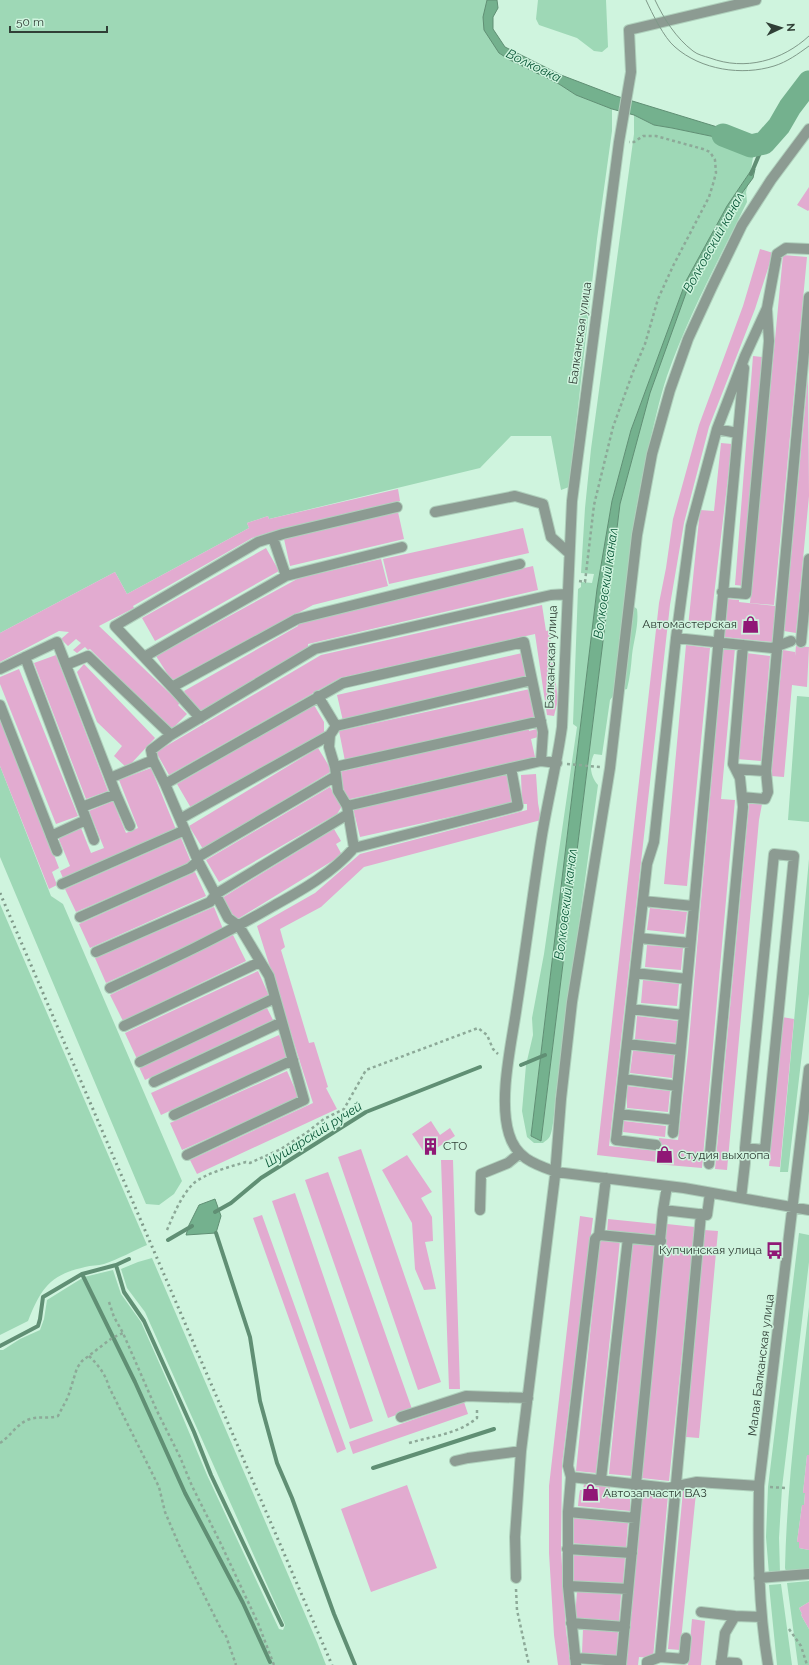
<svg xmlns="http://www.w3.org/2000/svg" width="809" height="1665" viewBox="0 0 809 1665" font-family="Raleway,sans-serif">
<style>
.green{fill:#9ed8b6}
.water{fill:#74b18e;stroke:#608f74}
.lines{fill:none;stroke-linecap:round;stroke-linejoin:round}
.stream{stroke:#608f74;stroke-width:4}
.river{stroke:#74b18e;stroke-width:23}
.building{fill:#e2abd0}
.minor-casing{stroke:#afd0bc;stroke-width:12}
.path{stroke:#8da998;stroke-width:2.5;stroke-dasharray:3 3;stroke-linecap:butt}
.minor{stroke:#8c9b92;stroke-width:10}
.tram{stroke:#7f9989;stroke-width:1}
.rail{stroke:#7f9989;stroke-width:3;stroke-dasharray:2 4;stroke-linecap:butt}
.labels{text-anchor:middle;stroke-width:3;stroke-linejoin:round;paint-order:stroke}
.street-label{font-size:12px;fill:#303f36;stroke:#cff4de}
.poi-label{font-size:12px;fill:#303f36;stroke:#cff4de;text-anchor:start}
.water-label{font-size:13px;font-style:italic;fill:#085636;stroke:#cff4de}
</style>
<rect width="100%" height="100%" fill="#cff4de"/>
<path class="green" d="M0,0H487L484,17L499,53L559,84L576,95L612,109V131L597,239L569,487L561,490L551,436H511L480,468L269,519L268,516L247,523L249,528L127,594L115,572L0,633Z
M538,0H606L608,47L602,52L594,51L577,38L539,25L536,19Z
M634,115L654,125L672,128L720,138L751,154L753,157L751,170L727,206L686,281L631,430L612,501L597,589L531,1136L541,1141L620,504L650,393L690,282L731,208L748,185L746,192L747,202C719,259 688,316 667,376C659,400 654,425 648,450C637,500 628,549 626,600L637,609C639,625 634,639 632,655C631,667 630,677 627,689L617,691L610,700L602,755L594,754C589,764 590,776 598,785L555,1100C555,1107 553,1131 550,1136C549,1139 545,1141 543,1143H534L527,1137L522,1111L526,1065L533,1035L532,1018L544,954L577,727L573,724L578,589L581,587V582L592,583L594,574L581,573L585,508L591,449L634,134Z
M797,696L809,697V822L788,820Z
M0,766L51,896L63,904L182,1181L174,1194L159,1205L146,1204L0,857Z
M809,859V994L788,1172H780Z
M0,904L147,1245C133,1251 119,1259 104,1264C98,1266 91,1265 85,1267C50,1275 41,1288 28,1321L0,1335Z
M799,1233L809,1235V1262L782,1488L779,1538L780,1573L769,1574L766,1537L768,1487Z
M152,1258L317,1642L326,1665H0V1350H3L20,1339L40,1330L44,1319L47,1300L84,1277L113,1270L121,1294L141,1322L173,1394L207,1475L279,1629L283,1630L285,1625L145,1312L127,1288L121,1269L138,1262Z
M809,1307V1455H807L803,1493H805L804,1505H802L797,1542H799V1548L809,1550V1569L786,1571L785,1568C787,1481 799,1394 809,1307Z
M809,1581V1602L799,1608L802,1614L801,1615L809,1629V1665H798L787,1583Z
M781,1584L792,1665H777L769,1585Z"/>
<path class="water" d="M487,0H497L498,8L493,17V29L505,47L561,75L616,96L750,137L751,154L720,138L672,128L654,125L634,115L612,109L576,95L559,84L510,60L499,53L484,30L483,17Z
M752,169H755L753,178L731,208L690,282L650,393L620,504L541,1141L531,1136L597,589L612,501L631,430L686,281L727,206Z
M215,1199L221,1216L216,1233L186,1235L189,1225L199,1205Z"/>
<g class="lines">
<path class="stream" d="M751,174L764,143
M521,1065L545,1055
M215,1212L231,1203L261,1178L366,1112L480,1067
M216,1233L250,1337L260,1401L277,1463L292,1498L334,1614L355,1665
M168,1240L192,1226
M116,1265L124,1292L144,1321L194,1432L211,1475L282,1625
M82,1274L135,1382L185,1493L243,1603L270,1662
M0,1346L38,1326L40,1319L43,1297L82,1274L116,1265L129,1259
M373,1468L494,1429"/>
<path class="river" d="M723,135L751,146L764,143L779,126L790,107L809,82"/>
</g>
<path class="building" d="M809,187V210L808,211L797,205Z
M760,249L773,253L755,309L709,427L684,523L670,605L609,1146L658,1151L659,1138L678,1140L688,1052L723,647L735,648L721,799L735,800L702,1168L656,1164L657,1162L597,1155L659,603L666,568L673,519L699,425L743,306Z
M783,255L807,257L774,605L750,603Z
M753,356L762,357L744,586L735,585Z
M808,376L809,496L796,633L784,631Z
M721,443L732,444L710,629L688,627L700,510L714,511Z
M398,489L400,501L274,531L252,538L133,606L134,608L99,626L180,703L178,705L187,714L171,730L90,649L88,650L85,647L77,653L73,650L81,643L76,639L68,646L61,639L69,632L59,631L0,662V633L115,572L127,594L249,528L247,523L268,516L269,519Z
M398,512L404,539L290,566L284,539Z
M523,528L529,553L389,584L383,559Z
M266,548L279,571L155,641L142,618Z
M381,559L388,586L313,605L172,681L156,656L299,578Z
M533,566L538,590L308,644V648L199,714L184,691L298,626V621Z
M728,599L739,600V602L776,606L772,642L724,637Z
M542,605L546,631L549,630L558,700L554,716L547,715L535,634L340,678L169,775L156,752L321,655Z
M686,645L710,648L687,886L664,884Z
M796,646L809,647L807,687L792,685L784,777L771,776L783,650L795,652V656Z
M522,653L528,679L343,721L337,695Z
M746,653L770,656L761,761L737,759Z
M56,655L108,791L86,799L34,663Z
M84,664L155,738L127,768L114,756L122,746L97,722L77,672Z
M19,669L78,816L56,824L0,684V677Z
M530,689L536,718L345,761L339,731Z
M314,705L324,722V732L191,808L177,784Z
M0,714L59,868L52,872L57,885L49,889L0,766Z
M529,728V731L537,729L538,737L531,739L535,757L346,800L339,772Z
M318,748L332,771L203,849L189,826Z
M151,768L177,832L63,878L60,871L70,866L58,837L81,828L91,853L104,848L89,811L113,801L126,833L138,828L119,780Z
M507,774L513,803L360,837L353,808Z
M536,774L538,803L541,820L364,867L321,907L280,929L285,947L281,950L309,1043L314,1042L328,1087L326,1088L337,1109L197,1174L190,1160L313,1103L257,926L315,893L360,854L527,810V804H532H522L521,775Z
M330,787L342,806L337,814L219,882L206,860Z
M749,804H762L759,820L727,1170L715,1169Z
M334,829L341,841L336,844L342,855L236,920L222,898Z
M181,838L191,862L76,912L65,889Z
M195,872L206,896L90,948L79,924Z
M214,907L223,929L106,983L95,958Z
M650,908L687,912L684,934L647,930Z
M233,935L246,961L123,1021L110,995Z
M647,945L683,948L681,970L645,967Z
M258,971L270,998L137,1059L125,1033Z
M643,980L679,984L677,1006L641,1003Z
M267,1008L273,1020L145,1080L139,1067Z
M637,1016L678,1021L676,1043L635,1039Z
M782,1017L794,1019L780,1167L769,1166Z
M279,1035L289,1056L161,1115L151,1093Z
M633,1050L674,1055L672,1078L630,1073Z
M287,1071L299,1098L182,1150L170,1123Z
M627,1086L670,1091L668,1112L627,1108Z
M431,1121L440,1135L450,1128L455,1136L426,1155L412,1134Z
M624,1121L666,1126L665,1137L623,1132Z
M361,1149L441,1382L418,1390L338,1157Z
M407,1155L432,1192L421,1198L432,1217L433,1241L425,1242L436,1289L424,1290L415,1269L412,1223L382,1170Z
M441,1160H453L460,1389H449Z
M328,1172L412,1409L388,1418L305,1180Z
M295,1193L373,1421L350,1429L272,1201Z
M262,1215L346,1449L337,1453L253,1218Z
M580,1216L593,1218L562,1464L561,1550L566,1631L571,1665H558L554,1635L549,1553V1486Z
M608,1219L657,1224L656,1238L607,1233Z
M667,1224L695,1227L669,1481L641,1478Z
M704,1230L718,1231L699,1438L686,1437Z
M600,1238L620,1240L596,1473L576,1471Z
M632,1242L656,1244L632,1476L609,1474Z
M464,1402L468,1414L353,1454L349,1442Z
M807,1455H809V1550L799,1548V1542H797L802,1505H804L805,1493H803Z
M584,1484L610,1485L608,1498L630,1499V1511L578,1506L579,1496L580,1490H583Z
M407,1485L437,1568L371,1592L341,1509Z
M683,1491L696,1493L680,1650L668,1649Z
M642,1492L668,1495L653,1658L639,1657L638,1665H626Z
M573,1518L628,1523L626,1548L571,1543Z
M572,1555L625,1558L623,1583L570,1581Z
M577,1591L621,1594L619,1622L575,1619Z
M809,1602V1629L801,1615L802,1614L799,1608Z
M692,1619L705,1621L701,1665H688Z
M583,1629L618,1630L617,1655L582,1653Z"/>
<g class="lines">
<defs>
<path id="minor" d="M756,0L629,30L631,72L619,142L572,501L562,727C557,763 548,799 542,835C533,891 526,948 517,1005C512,1042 498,1098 509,1134C516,1158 534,1164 556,1172L684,1188L809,1210
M717,429L737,433
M435,512L515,496L543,504L551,537L569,553
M273,538L286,576
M722,592L746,594L769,341L767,310
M676,638L772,648L791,641
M801,642L809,559
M25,657L94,840
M144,657L286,576L402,547
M66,665L88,656L171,735
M0,669L57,642L116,794L130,826
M172,687L115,626L258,542L283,534L397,507
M0,705L57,851
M200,718L172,687L297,619L520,564
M336,726L532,680
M330,735L329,747L335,767L338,791L347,806L354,848
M335,767L541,721
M736,769L766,771L809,297
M110,778L153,760
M165,784L343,683L524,642L543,732L541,761
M742,797L765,799L768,792L766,771
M347,806L541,761L557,763
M82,807L116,794
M180,819L330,735L336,726L318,696
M51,836L86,820
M62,884L185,830
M643,901L693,906
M80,917L190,868L198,861V857L336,776
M639,938L690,943
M96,952L210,902L216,894L348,814
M635,973L687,979
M110,988C166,962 222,936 275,905C304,889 332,873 354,848L518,806L511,768
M631,1009L683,1015
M124,1026L260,962
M627,1044L680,1050
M140,1062L275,998
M623,1079L677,1086
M154,1082L282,1022
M619,1114L616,1140L656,1145
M174,1115L293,1060
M674,1120L619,1114L647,864L654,842L676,638L691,526L717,429L745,356L767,308L777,254L786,248L809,249
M673,1133L744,368
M187,1155L304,1100L269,976L239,926L228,918L198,861L165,784L153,760L151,750L171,735L315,649L551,595L567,594
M709,1164L743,807L740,778L733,764L743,645
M606,1178L599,1235L661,1241
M667,1186L663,1210L707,1215L710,1193
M741,1198L745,1163V1148L774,854L794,856L765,1150L745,1148
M480,1210L481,1174L508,1163L519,1154
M401,1417L466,1396L528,1398
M455,1461L468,1458L521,1451
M571,1477L668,1488L697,1482L759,1486
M601,1479L628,1238
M568,1512L635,1518
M567,1549L632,1553
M516,1578L515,1537L521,1451L555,1176L561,1099L572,1002L610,768L637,535L652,454L670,390L688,339L712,287L742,225L771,180L809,129
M759,1578L809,1574
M568,1586L628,1589
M701,1612L735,1616L762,1617
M571,1623L625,1627
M660,1657L684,1659L686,1638
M575,1658L621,1661
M721,1662L737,1663V1665
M576,1665L568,1586V1512L571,1477L568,1466L595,1239L599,1235
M621,1665L637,1497L636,1484L663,1210
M647,1665V1662L660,1657L701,1214
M721,1665L725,1633L735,1616
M768,1665C758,1606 758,1546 759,1486L809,1069"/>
</defs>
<use href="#minor" class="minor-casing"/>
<path class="path" d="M579,581L585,582L594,505L613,427L633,372L645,344L658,299L673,266L709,197L713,184L716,173L715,160L710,152L703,149L656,136H643L634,142H629
M567,764L600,767
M167,1230C174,1214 181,1196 193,1184C203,1174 232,1166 246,1162L250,1163L281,1149L306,1133L324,1119L344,1109L366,1070L478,1028L487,1035L493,1049L498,1054
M109,1302L114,1317L123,1333L157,1411L180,1457L192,1486L220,1542L258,1623L274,1665
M89,1356C98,1365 105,1373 109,1387L159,1487L165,1512L179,1545L222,1631L226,1636L236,1665
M0,1443C11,1436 17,1423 30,1419C39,1416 48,1419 58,1416L68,1397L77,1368L82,1361L112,1338L123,1333
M409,1443C433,1436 458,1434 477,1418V1407
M770,1487L785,1488
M516,1589L517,1610L529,1665
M789,1629L801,1646L807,1665"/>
<use href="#minor" class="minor"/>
<path class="tram" d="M646,0C652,13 664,38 675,47C701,70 742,76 774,66C787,62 798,54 809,46
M655,0C664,19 676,38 693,51C698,55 704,56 710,58C745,71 782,61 809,36"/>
<path class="rail" d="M0,893L332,1665"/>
</g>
<defs>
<symbol id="shop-bare" viewBox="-9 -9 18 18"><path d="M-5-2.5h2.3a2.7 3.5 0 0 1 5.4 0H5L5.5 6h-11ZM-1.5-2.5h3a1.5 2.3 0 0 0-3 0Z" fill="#901876" stroke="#cff4de" stroke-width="2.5" paint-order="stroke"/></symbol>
<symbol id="building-bare" viewBox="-9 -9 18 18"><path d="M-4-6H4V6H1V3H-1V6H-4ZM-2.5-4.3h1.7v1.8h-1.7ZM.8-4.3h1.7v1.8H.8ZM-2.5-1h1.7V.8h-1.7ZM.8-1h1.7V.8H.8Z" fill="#901876" stroke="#cff4de" stroke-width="2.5" paint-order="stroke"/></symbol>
<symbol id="bus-bare" viewBox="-9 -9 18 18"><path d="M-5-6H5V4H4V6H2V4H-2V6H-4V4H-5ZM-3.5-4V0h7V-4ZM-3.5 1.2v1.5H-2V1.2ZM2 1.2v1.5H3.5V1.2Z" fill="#901876" stroke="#cff4de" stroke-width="2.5" paint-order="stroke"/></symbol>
</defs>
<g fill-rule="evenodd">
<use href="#shop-bare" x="738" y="612" width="25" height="25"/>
<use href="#building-bare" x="418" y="1134" width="25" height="25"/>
<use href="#shop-bare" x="652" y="1142" width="25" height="25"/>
<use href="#bus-bare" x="762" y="1238" width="25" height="25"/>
<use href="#shop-bare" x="578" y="1480" width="25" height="25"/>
</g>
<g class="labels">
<g class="street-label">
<text transform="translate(580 333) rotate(-82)" y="4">Балканская улица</text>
<text transform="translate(551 657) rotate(-88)" y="4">Балканская улица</text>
<text transform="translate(761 1365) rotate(-83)" y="4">Малая Балканская улица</text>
</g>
<g class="poi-label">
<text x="737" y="628" text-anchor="end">Автомастерская</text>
<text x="443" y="1150">СТО</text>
<text x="678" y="1159">Студия выхлопа</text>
<text x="762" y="1254" text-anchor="end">Купчинская улица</text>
<text x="603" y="1497">Автозапчасти ВАЗ</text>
</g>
<g class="water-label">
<text transform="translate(534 65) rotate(26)" y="5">Волковка</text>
<text transform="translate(713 242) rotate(-61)" y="5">Волковский канал</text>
<text transform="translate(605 583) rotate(-82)" y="5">Волковский канал</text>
<text transform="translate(565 904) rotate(-83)" y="5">Волковский канал</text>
<text transform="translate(313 1134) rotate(-32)" y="5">Шушарский ручей</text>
</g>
</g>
<g transform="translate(781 28) rotate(86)" stroke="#cff4de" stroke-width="3" paint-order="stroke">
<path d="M0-3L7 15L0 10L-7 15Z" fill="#303f36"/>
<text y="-6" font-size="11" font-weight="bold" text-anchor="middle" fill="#303f36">N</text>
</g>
<path d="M10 26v6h97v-6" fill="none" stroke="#303f36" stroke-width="2"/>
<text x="16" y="26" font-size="12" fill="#303f36" stroke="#cff4de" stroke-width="3" paint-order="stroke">50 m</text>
</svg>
